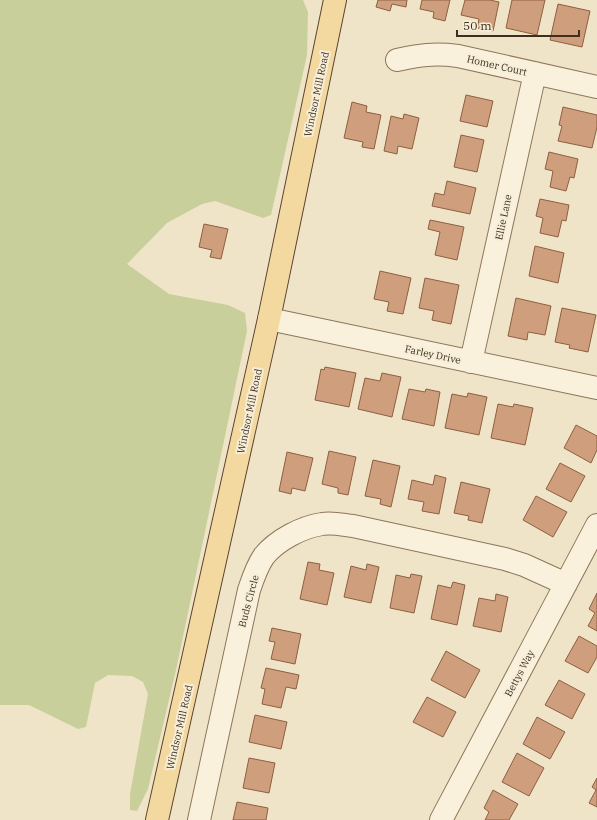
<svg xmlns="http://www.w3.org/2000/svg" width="597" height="820" viewBox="0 0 597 820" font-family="'IBM Plex Serif',serif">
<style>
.green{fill:#c9cf9b}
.building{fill:#cf9f7d;stroke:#8d5f41}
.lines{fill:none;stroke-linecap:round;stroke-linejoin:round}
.minor-casing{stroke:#8d765c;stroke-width:24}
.major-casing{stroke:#5b4430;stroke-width:24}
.minor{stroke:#faf1dc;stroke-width:22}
.major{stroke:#f3d9a0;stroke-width:22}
.labels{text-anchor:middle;stroke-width:4;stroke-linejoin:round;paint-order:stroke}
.street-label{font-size:10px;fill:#3d2e20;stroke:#f7eed8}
</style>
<rect width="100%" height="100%" fill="#f0e4c8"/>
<path class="green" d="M0,0H303L308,12L307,55L271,215L263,218L215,201L202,204L167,223L127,264L169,294L228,305L245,313L247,331L176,670L148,789L137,811L130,810V794L148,694L143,682L132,676L108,675L95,683L86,727L78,729L29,705H0Z"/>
<path class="building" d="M378,0H407L406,7L392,4L390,11L376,7Z
M422,0H450L445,21L433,18L434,12L420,9Z
M465,0H490L499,2L493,31L477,28L479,19L461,15Z
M512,0H545L537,35L506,28Z
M558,4L590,11L582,47L550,40Z
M466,95L493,101L487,127L460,121Z
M352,102L367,106L366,112L381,115L374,149L362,147L363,142L344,138Z
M563,107L597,115V127L592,148L558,141L562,126L559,125Z
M404,114L419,118L412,149L398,146L397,154L384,151L391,116L403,119Z
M461,135L484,140L477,172L454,167Z
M549,152L578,159L574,178L570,177L566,191L550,187L553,171L545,169Z
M447,181L476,188L470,214L432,206L435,193L444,195Z
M540,199L569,205L566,221L562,220L558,237L540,233L543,218L536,216Z
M430,220L464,227L457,260L435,255L440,232L428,229Z
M204,224L228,229L221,259L210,257L212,250L199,247Z
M535,246L564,253L558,283L529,276Z
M380,271L411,278L403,314L387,311L389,302L374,299Z
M425,278L459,285L451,324L432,320L434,311L419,308Z
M516,298L551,306L545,335L528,332L527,340L508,336Z
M562,308L596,315L588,352L569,348L570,345L555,342Z
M325,367L356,373L349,407L315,400L321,369L324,370Z
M382,373L401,377L392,417L358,409L365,378L380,381Z
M409,389L425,392L426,389L440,392L434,426L402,419Z
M468,393L487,397L479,435L445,428L452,394L467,397Z
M498,404L513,407L514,404L533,408L525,445L491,438Z
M576,425L597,436V450L591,463L564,448Z
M329,451L356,457L348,495L338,493V488L322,484Z
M287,452L313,458L305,491L292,488L291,494L279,491Z
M373,460L400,466L391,507L380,504L381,499L365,496Z
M560,463L585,476L571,502L546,489Z
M435,475L446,478L439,514L422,511L424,502L408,499L412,480L433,485Z
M461,482L490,489L482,523L468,520L469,516L454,513Z
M536,496L567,512L553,537L523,520Z
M308,562L320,564L319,570L334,573L327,605L300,599Z
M367,564L379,567L371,603L344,597L351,566L366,570Z
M411,574L422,576L414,613L390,608L396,575L410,578Z
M453,582L465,585L457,625L431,619L438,585L451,588Z
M597,593V631L588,626L595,613L589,609Z
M496,594L508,597L501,632L473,626L479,598L495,601Z
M272,628L301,634L295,664L271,659L275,642L269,641Z
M579,636L597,646V657L588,673L565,661Z
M446,651L480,670L465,698L431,680Z
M266,668L299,675L296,689L286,687L281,708L262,704L265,689L261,688Z
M559,680L585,694L572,719L545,705Z
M427,697L456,712L443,737L413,722Z
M255,715L287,722L281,749L249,742Z
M537,717L565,732L550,759L523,744Z
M517,753L544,768L529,796L502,782Z
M249,758L275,763L269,793L243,788Z
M597,778V807L589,803L596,790L592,787Z
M493,790L518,804L509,820H485L489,812L484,808Z
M237,802L268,808L266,820H233Z"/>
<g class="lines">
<defs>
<path id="minor" d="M397,60C420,55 434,53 458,56L597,87
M269,319L597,388
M471,362L535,73
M199,820L249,590C253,578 257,566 264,556C277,540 302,527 322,524C333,522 343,525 353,526L505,559L524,565L566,584
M441,820L597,525"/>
<path id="major" d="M157,820L269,319L335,0"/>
</defs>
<use href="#minor" class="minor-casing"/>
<use href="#major" class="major-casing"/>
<use href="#minor" class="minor"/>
<use href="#major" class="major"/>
</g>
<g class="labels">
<g class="street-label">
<text transform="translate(497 65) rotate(13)" y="4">Homer Court</text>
<text transform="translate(316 94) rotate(-78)" y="4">Windsor Mill Road</text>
<text transform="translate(503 217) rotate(-78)" y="4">Ellie Lane</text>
<text transform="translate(433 354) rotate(12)" y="4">Farley Drive</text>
<text transform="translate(249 411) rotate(-78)" y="4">Windsor Mill Road</text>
<text transform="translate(248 601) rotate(-75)" y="4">Buds Circle</text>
<text transform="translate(519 673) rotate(-62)" y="4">Bettys Way</text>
<text transform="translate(179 727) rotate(-77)" y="4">Windsor Mill Road</text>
</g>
</g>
<path d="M457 30v6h122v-6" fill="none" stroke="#3d2e20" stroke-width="2"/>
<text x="463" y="30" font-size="12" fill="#3d2e20" stroke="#f7eed8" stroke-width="3" paint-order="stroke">50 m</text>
</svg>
